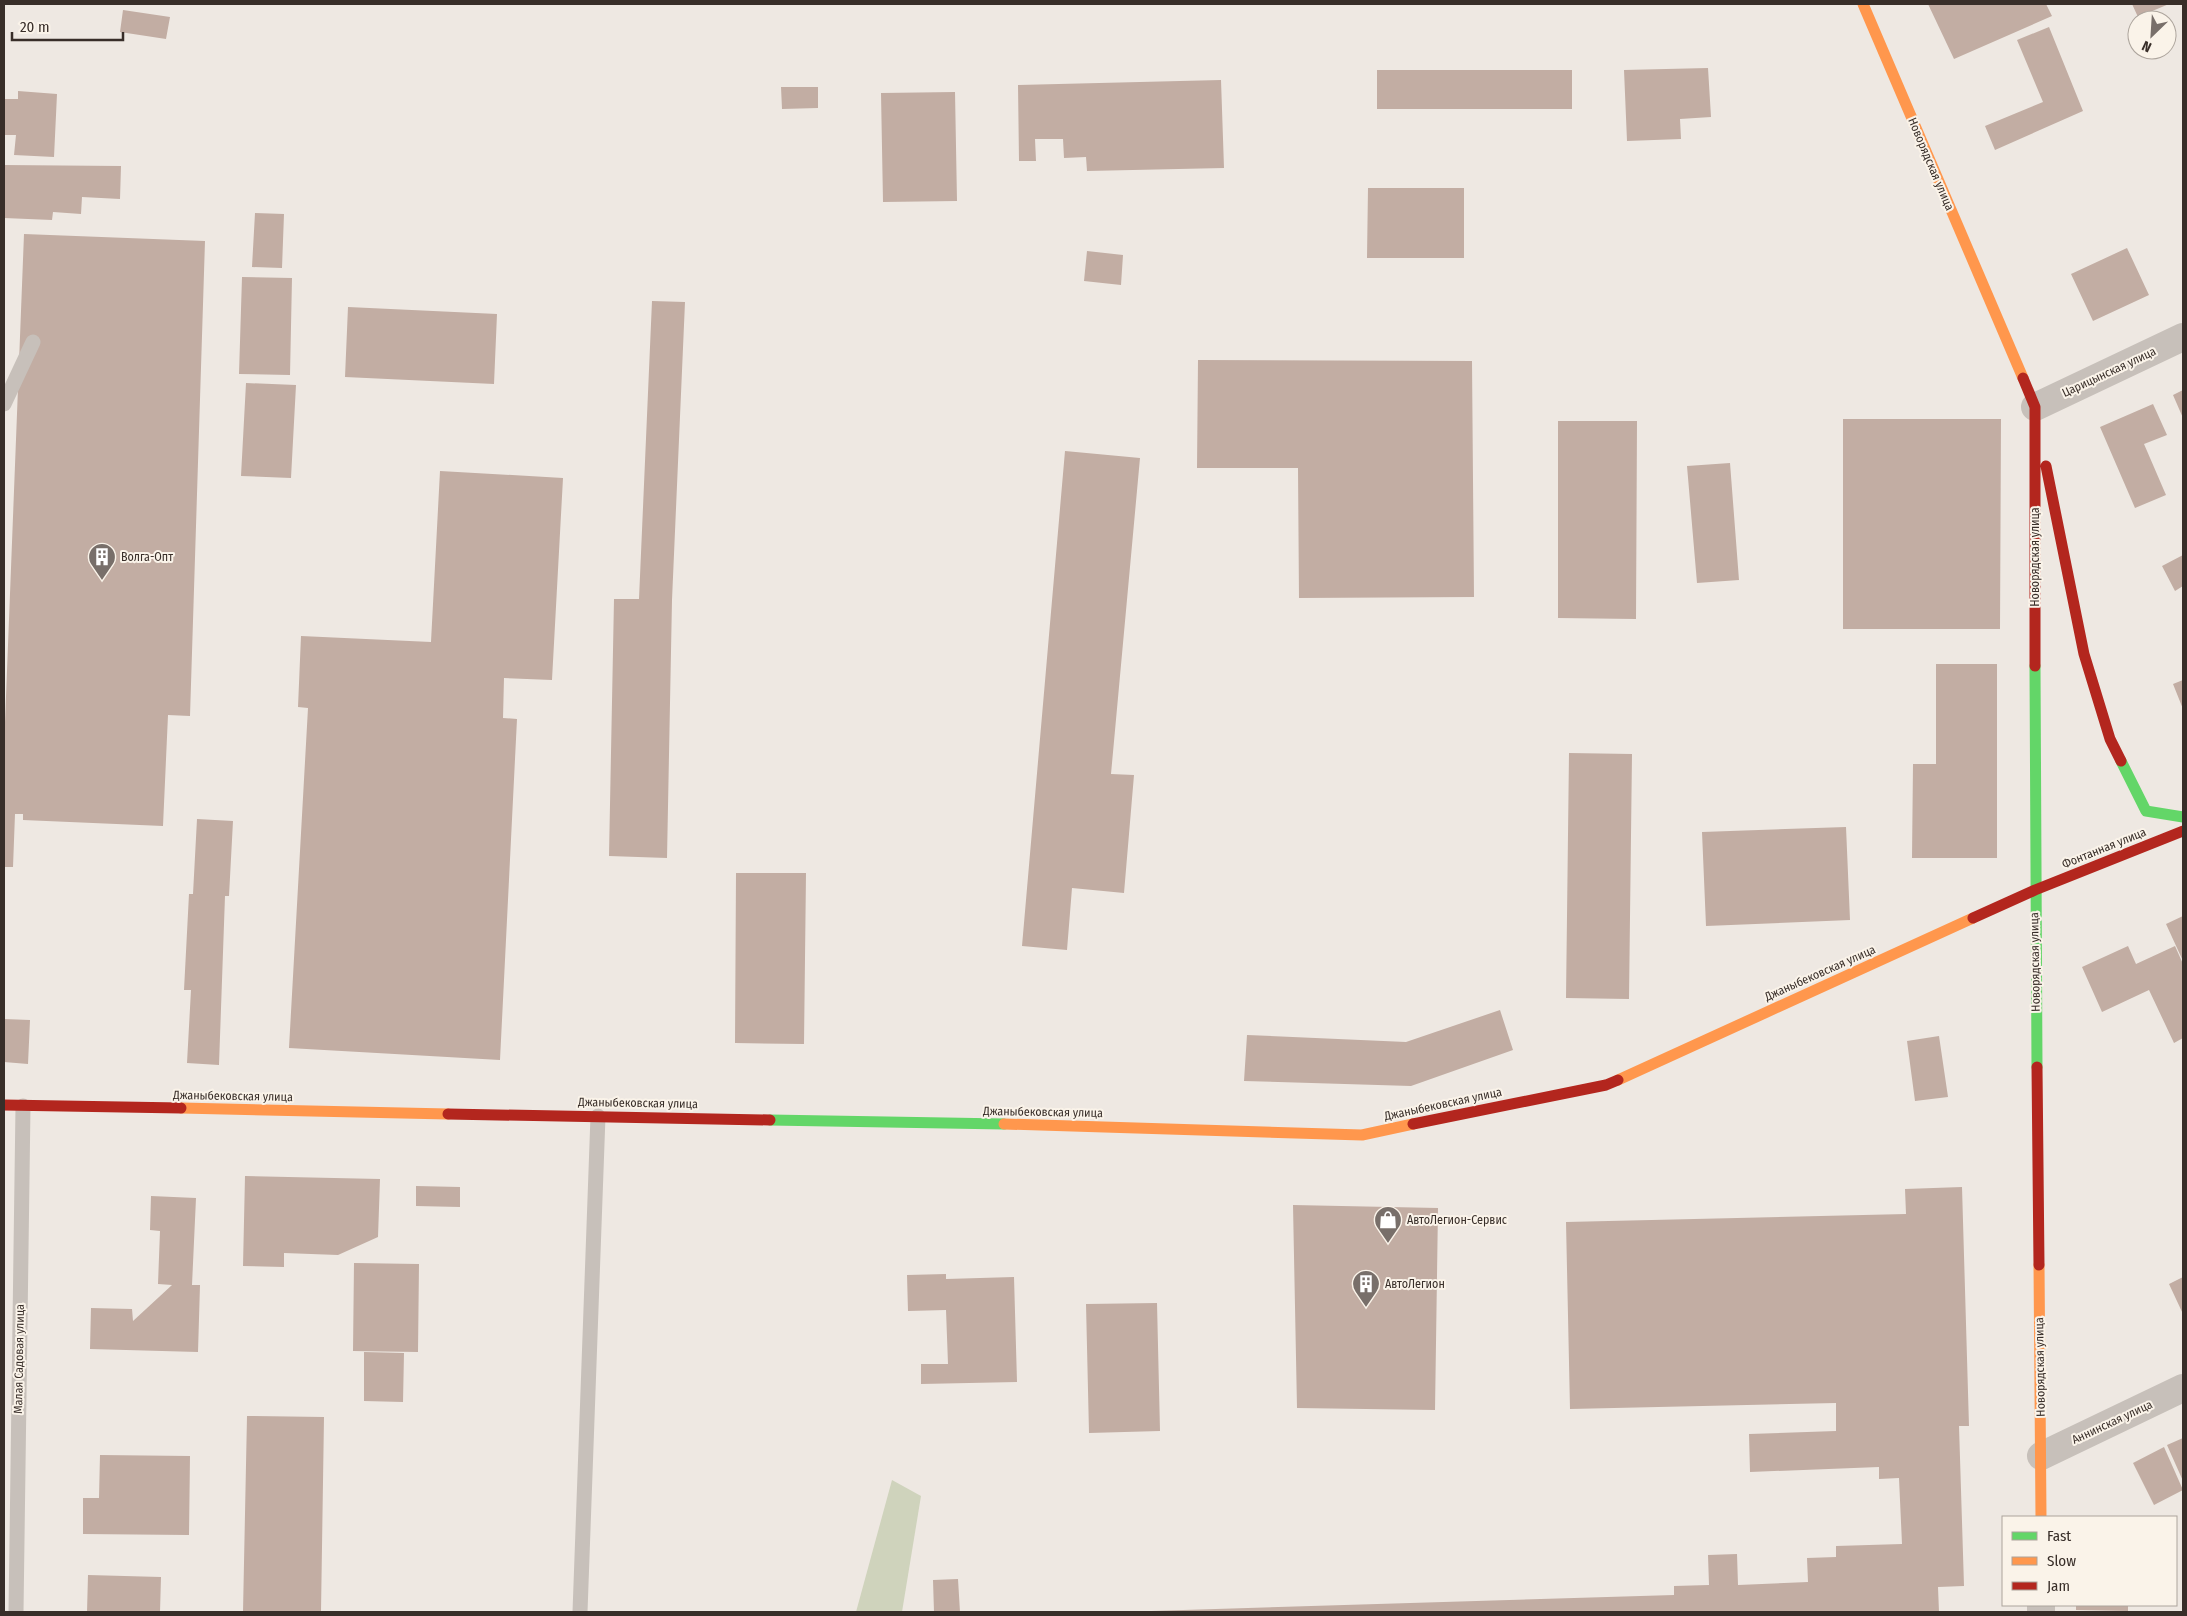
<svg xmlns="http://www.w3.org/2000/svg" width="2187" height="1616" viewBox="0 0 2187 1616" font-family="'Fira Sans Condensed',sans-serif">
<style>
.green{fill:#cfd3bc}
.building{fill:#c2ada3}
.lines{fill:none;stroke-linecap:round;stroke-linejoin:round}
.lane{stroke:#c7c0ba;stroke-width:15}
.street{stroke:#c7c0ba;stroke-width:28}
.fast{stroke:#63d668;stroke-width:11}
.slow{stroke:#ff974d;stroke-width:11}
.jam{stroke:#b3261e;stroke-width:11}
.labels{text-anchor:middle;stroke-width:4;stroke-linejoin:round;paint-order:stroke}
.street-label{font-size:12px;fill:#382e29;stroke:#faf3e9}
.poi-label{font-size:12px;fill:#382e29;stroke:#faf3e9;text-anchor:start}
</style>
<rect width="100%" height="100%" fill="#eee8e2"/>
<path class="green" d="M892,1480L921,1496L902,1612H856Z"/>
<path class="building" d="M1928,4H2046L2052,16L1954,59Z
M2132,4H2169L2138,17Z
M123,10L170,17L166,39L120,32Z
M2049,27L2083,111L1995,150L1985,126L2043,102L2017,40Z
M1708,68L1711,117L1680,119L1681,139L1627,141L1624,70Z
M1377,70H1572V109H1377Z
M1221,80L1224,168L1087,171L1086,157L1064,158L1063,139H1035L1036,161H1019L1018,85Z
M781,87H818V108L782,109Z
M18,91L57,94L54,157L14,155L16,135H4V99H18Z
M955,92L957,201L883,202L881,93Z
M4,165L121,166L120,199L82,197L81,214L53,212L52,220L4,218Z
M1368,188H1464V258H1367Z
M255,213L284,214L282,268L252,267Z
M24,234L205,241L190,716L168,715L163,826L23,820V814H15L13,867H4V748Z
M2127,248L2149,295L2093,321L2071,274Z
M1087,251L1123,255L1121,285L1084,281Z
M242,277L292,278L290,375L239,374Z
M652,301L685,302L672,600L667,858L609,856L614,599H639Z
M348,307L497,314L494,384L345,377Z
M1198,360L1472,361L1474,597L1299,598L1298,468H1197Z
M246,383L296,385L291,478L241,476Z
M2183,390V418L2173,395Z
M2153,404L2167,435L2144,444L2166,495L2135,508L2100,427Z
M1843,419H2001L2000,629H1843Z
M1558,421H1637L1636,619L1558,618Z
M1065,451L1140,458L1111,774L1134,775L1124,893L1072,888L1067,950L1022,946Z
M1730,463L1739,580L1697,583L1687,466Z
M440,471L563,478L552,680L504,678L503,718L517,719L500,1060L289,1048L308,708L298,707L301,636L431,642Z
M2183,555V586L2175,591L2162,566Z
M1936,664H1997V858H1912L1913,764H1936Z
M2183,680V709L2173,684Z
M1569,753L1632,754L1629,999L1566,998Z
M197,819L233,821L229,896H225L219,1065L187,1063L191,990H184L189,894H193Z
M1846,827L1850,920L1706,926L1702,832Z
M736,873H806L804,1044L735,1043Z
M2183,916V961L2166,924Z
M2128,946L2136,964L2175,946L2183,964V1038L2174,1043L2149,990L2102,1012L2082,967Z
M1500,1010L1513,1050L1411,1086L1244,1081L1247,1035L1406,1042Z
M4,1019L30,1020L28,1064L4,1062Z
M1939,1036L1948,1097L1915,1101L1907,1041Z
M245,1176L380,1179L378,1237L338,1255L284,1253V1267L243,1266Z
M416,1186L460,1187V1207L416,1206Z
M1962,1187L1969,1426H1959L1964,1586L1938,1587L1939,1612H1151V1611L1674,1595V1586L1709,1585L1708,1555L1737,1554L1738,1585L1808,1582L1807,1558L1836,1557V1546L1902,1544L1899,1478L1879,1479V1467L1750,1472L1749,1434L1836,1431V1403L1570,1409L1566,1222L1906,1214L1905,1189Z
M151,1196L196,1198L192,1285H200L198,1352L90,1349L91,1308L132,1309L133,1321L172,1285L158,1284L160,1231L150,1230Z
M1293,1205L1438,1208L1435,1410L1297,1408Z
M354,1263L419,1264L418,1352L353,1351Z
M946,1274V1279L1014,1277L1017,1382L921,1384V1364H948L946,1310L908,1311L907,1275Z
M2183,1277V1314L2169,1284Z
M1157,1303L1160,1431L1089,1433L1086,1304Z
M364,1352L404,1353L403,1402L364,1401Z
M247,1416L324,1417L321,1612H243Z
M2183,1438V1481L2167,1445Z
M2164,1447L2183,1490L2154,1505L2133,1463Z
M100,1455L190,1456L189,1535L83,1534V1498H99Z
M88,1575L161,1577L160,1612H87Z
M958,1579L960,1612H934L933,1580Z
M2076,1605H2128V1611L2076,1610Z"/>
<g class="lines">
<path class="lane" d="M4,404L33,342
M16,1612L23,1106
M580,1612L598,1116"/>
<path class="street" d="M2035,407L2183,337
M2041,1456L2183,1388
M2041,1605V1612"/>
<path class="fast" d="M2035,666L2037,1067
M2121,761L2146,811L2183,817
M770,1120L1004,1124"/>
<path class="slow" d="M1863,4L2023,378
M1618,1080L1973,918
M181,1108L448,1114
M1004,1124L1362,1135L1413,1124
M2039,1265L2041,1517"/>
<path class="jam" d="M2023,378L2035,407V666
M2046,466L2084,654L2110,739L2121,761
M1973,918L2035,890L2183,831
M2037,1067L2039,1265
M4,1105L181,1108
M448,1114L770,1120
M1413,1124L1606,1085L1618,1080"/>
</g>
<defs>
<symbol id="building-pin" viewBox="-11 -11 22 30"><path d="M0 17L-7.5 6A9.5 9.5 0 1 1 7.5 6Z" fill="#786f6a" stroke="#faf3e9"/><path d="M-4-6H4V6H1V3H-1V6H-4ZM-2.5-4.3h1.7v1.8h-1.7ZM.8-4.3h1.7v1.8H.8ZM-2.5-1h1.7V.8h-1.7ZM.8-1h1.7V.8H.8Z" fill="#fff"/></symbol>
<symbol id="shop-pin" viewBox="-11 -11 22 30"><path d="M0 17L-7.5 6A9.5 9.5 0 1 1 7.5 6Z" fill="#786f6a" stroke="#faf3e9"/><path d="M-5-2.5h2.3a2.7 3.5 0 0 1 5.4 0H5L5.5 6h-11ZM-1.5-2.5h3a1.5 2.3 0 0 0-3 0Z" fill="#fff"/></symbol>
</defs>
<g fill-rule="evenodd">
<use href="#building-pin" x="86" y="541" width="32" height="43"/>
<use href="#shop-pin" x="1372" y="1204" width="32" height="43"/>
<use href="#building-pin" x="1350" y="1268" width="32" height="43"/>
</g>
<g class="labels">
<g class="street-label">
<text transform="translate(1931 164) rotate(67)" y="4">Новорядская улица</text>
<text transform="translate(2109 372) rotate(-25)" y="4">Царицынская улица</text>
<text transform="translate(2035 557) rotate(-90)" y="4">Новорядская улица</text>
<text transform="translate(2104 848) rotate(-22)" y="4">Фонтанная улица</text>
<text transform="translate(2035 962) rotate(-91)" y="4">Новорядская улица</text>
<text transform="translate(1820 973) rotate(-24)" y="4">Джаныбековская улица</text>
<text transform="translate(233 1096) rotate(1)" y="4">Джаныбековская улица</text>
<text transform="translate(638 1103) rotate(1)" y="4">Джаныбековская улица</text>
<text transform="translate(1443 1104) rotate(-12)" y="4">Джаныбековская улица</text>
<text transform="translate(1043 1112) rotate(1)" y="4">Джаныбековская улица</text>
<text transform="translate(19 1359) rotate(-89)" y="4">Малая Садовая улица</text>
<text transform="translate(2040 1367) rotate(-91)" y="4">Новорядская улица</text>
<text transform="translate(2112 1422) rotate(-25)" y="4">Аннинская улица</text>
</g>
<g class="poi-label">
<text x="121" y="561">Волга-Опт</text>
<text x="1407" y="1224">АвтоЛегион-Сервис</text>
<text x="1385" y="1288">АвтоЛегион</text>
</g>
</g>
<rect width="2187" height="1616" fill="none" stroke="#382e29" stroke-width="10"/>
<rect x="2002" y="1516" width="175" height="90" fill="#faf3e9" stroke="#aca49c"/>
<rect x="2012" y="1532" width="25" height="8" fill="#63d668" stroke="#aca49c"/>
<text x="2047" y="1541" font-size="15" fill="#382e29">Fast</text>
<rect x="2012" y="1557" width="25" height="8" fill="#ff974d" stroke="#aca49c"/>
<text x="2047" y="1566" font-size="15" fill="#382e29">Slow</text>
<rect x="2012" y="1582" width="25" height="8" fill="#b3261e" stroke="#aca49c"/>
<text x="2047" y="1591" font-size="15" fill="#382e29">Jam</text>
<g transform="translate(2152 35) rotate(205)"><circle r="24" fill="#faf3e9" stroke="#aca49c"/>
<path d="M0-4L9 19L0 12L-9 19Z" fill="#786f6a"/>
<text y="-8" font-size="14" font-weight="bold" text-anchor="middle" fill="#382e29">N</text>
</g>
<path d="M12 32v8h111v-8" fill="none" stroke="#382e29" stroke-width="2.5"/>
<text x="20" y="32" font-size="15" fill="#382e29" stroke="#faf3e9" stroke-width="4" paint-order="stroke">20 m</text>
</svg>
